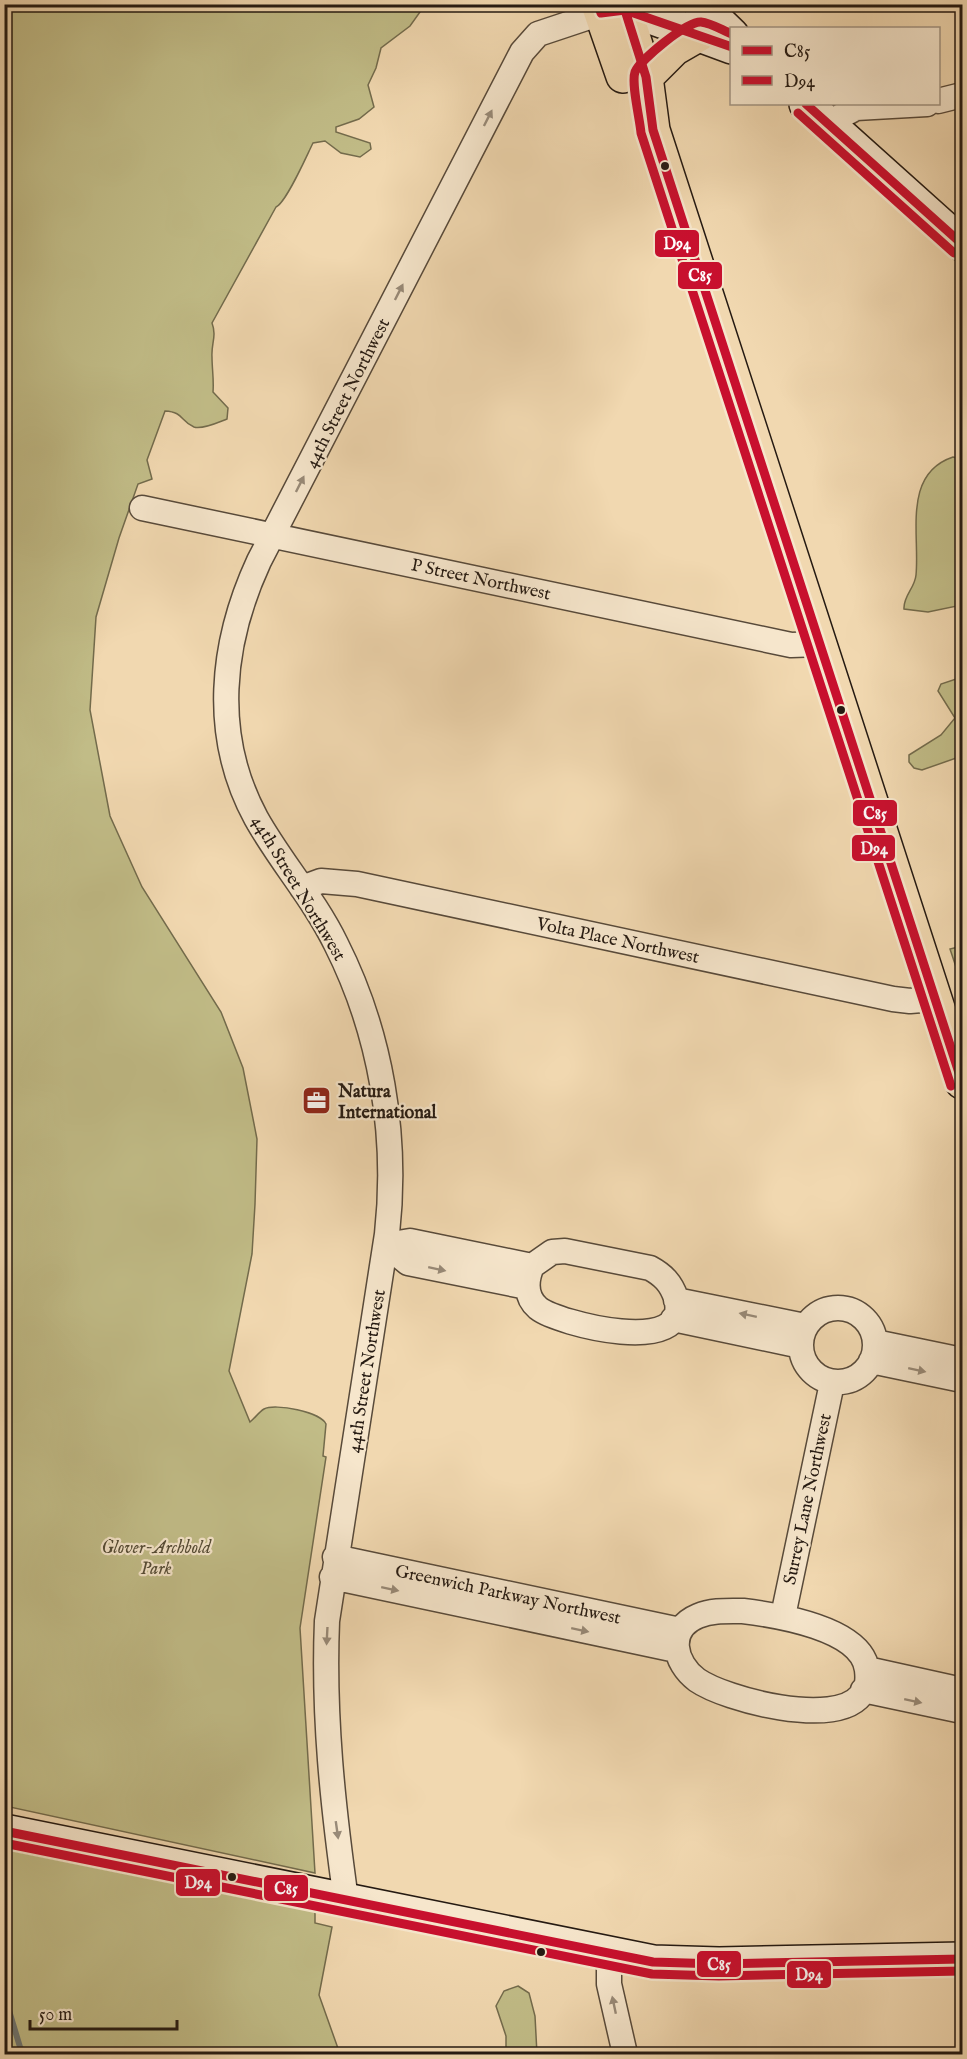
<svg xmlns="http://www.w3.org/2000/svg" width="967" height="2059" viewBox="0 0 967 2059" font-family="'IM FELL English',serif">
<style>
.green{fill:#c1bc87;stroke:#736b4c;stroke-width:1.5}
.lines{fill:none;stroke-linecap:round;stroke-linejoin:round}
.stream{stroke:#6f7875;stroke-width:6}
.minor-casing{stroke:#584a3a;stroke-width:27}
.secondary-casing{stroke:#251a12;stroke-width:36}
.primary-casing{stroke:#251a12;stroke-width:36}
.minor{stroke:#f6e6cc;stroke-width:24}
.secondary{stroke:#f6e6cc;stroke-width:33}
.primary{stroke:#f1d8b0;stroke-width:33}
.bus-1-casing{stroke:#f6e6cc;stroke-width:14}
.bus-2-casing{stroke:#f6e6cc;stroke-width:14}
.bus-1{stroke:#c8102e;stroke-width:9}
.bus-2{stroke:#c8102e;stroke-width:9}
.oneway{fill:#988a78}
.bus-dot{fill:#251a12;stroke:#f6e6cc;stroke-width:2}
.labels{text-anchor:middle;stroke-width:4.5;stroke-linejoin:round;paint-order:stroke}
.street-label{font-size:18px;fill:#251a12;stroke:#f6e6cc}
.poi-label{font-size:18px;font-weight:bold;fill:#251a12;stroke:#f6e6cc;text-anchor:start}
.park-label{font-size:18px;font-style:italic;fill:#544b35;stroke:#f6e6cc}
.line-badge{stroke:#f6e6cc;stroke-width:2}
.badge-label{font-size:16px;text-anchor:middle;font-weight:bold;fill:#fff}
</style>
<rect width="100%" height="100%" fill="#f1d8b0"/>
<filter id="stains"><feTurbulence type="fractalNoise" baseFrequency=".00333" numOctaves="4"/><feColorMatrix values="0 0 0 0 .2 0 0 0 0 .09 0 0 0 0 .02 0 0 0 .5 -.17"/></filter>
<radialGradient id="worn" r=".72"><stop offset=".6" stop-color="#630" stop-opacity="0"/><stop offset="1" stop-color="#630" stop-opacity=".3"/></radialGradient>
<path class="green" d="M5,5H425L410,26L381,48L376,68L368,85L374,107L359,119L336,127V132L370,143L371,149L360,157L341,153L325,141L313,143C306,157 286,203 276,207L212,323C217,336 211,344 212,357C212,369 214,379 213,392L228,408L227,419C219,422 202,430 194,427C180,421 184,412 165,411L147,460L152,479L138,484L119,538L96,617L90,710L110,816L142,887L221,1012L243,1068L257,1139L255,1204L252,1254L229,1371L250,1422C255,1418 259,1412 264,1409C275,1403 321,1412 326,1424L323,1456L326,1457L300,1628L315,1873L5,1806Z
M953,457L962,459V605L928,612L904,609C903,596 915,588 916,575C920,535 902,474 953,457Z
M962,677V756L922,770L914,768L909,762V755L941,735L955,718L938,691L941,684Z
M962,946V985L950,949Z
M5,1841L315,1910V1923L332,1927L319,1995L340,2054H5Z
M518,1986L529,1993L535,2016L537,2054H506V2036L496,2006L504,1991Z"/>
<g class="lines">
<path class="stream" d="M4,1994L20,2047L25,2054"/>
<defs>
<path id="minor" d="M938,101L962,95
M828,123L856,108L927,104
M142,508L791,645L820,644
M302,888L321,881L357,884L893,999L910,1001L934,999
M386,1245L408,1263L527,1287
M386,1245L410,1241L532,1266
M565,1251L650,1268C663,1275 671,1283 676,1298C693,1358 558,1324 538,1308C525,1297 526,1280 532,1266L552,1252Z
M676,1300L805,1326
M801 1345a37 37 0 1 1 74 0a37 37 0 1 1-74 0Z
M673,1319L801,1346
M875,1342L962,1360
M871,1361L962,1380
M335,1557L680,1630
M332,1577L676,1650
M743,1611C775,1615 862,1628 867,1670C868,1679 868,1687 861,1695C835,1728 726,1700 697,1680C674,1663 666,1629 698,1616C712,1610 727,1611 743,1611Z
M783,1616L832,1383
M867,1669L962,1690
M863,1690L962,1711
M346,1900C333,1807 323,1716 327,1621L387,1234C398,1135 381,1033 336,944C314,899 280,861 256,818C211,735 221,643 259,561L522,52L538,34L601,13
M609,1954V1984L625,2054"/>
<path id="secondary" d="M700,4L732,35
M601,13L625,10L648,16L732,47
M806,104L962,244
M4,1831L653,1962L719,1964L962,1959"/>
<path id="primary" d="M598,4L623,76
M623,4L646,77L653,130L962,1082
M646,77L674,49L700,34"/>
</defs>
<use href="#minor" class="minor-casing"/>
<use href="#secondary" class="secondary-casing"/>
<use href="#primary" class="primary-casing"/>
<use href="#minor" class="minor"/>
<use href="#secondary" class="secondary"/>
<use href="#primary" class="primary"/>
<defs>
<path id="bus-1" d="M598,4L601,13L625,10L732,47
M623,4L646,77L653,130L962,1082
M806,104L962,244
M4,1831L653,1962L719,1964L962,1959"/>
<path id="bus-2" d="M732,34C722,30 711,23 701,22C687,21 640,60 635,72C631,83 640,120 641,133L951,1086
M798,113L954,253
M4,1843L652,1974L719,1976L962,1971"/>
</defs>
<use href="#bus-1" class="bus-1-casing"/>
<use href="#bus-2" class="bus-2-casing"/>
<use href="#bus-1" class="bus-1"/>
<use href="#bus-2" class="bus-2"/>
</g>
<defs><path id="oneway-solid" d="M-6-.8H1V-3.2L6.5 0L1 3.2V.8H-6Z" transform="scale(1.5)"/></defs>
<g class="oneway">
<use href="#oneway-solid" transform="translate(488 118) rotate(-63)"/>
<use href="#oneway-solid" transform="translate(399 292) rotate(-63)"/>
<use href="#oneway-solid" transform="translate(300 484) rotate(-63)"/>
<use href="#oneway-solid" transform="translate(437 1269) rotate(12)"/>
<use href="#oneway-solid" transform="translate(748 1315) rotate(-168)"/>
<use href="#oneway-solid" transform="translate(917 1370) rotate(12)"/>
<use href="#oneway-solid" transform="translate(390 1589) rotate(12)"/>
<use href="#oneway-solid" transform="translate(580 1630) rotate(12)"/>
<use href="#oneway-solid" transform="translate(327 1636) rotate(93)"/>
<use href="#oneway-solid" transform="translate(913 1701) rotate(12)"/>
<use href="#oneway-solid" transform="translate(337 1830) rotate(82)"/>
<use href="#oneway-solid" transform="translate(614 2005) rotate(-102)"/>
</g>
<defs>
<symbol id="office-square" viewBox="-11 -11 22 22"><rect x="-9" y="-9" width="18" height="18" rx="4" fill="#8f2418" stroke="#f6e6cc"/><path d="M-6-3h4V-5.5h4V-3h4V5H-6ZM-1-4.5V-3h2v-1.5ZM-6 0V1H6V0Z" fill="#fff"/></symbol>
</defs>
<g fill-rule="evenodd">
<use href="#office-square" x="300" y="1084" width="33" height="33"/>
</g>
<g class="bus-dot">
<circle cx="665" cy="166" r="5"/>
<circle cx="841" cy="710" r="5"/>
<circle cx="232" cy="1877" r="5"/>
<circle cx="541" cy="1952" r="5"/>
</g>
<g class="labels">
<g class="street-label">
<text transform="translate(347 393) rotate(-63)" y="6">44th Street Northwest</text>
<text transform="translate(481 579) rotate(12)" y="6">P Street Northwest</text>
<text transform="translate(299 888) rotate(59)" y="6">44th Street Northwest</text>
<text transform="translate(618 940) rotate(12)" y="6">Volta Place Northwest</text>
<text transform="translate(366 1371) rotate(-81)" y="6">44th Street Northwest</text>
<text transform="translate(807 1499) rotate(-78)" y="6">Surrey Lane Northwest</text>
<text transform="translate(508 1594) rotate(12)" y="6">Greenwich Parkway Northwest</text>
</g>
<g class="poi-label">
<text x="338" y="1097">Natura<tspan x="338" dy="21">International</tspan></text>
</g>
<g class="park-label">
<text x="156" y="1553">Glover-Archbold<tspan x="156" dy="21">Park</tspan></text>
</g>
</g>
<g class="line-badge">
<rect x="654" y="229" width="46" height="29" rx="6" fill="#c8102e"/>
<rect x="677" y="261" width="46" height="29" rx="6" fill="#c8102e"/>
<rect x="852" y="799" width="46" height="28" rx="6" fill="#c8102e"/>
<rect x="851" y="834" width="45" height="28" rx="6" fill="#c8102e"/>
<rect x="175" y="1868" width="46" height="29" rx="6" fill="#c8102e"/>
<rect x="263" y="1874" width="46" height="28" rx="6" fill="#c8102e"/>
<rect x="696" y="1950" width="46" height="28" rx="6" fill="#c8102e"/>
<rect x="786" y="1960" width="46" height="29" rx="6" fill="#c8102e"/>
</g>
<g class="badge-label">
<text x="677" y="249">D94</text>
<text x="700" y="281">C85</text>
<text x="875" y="819">C85</text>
<text x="874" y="854">D94</text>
<text x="198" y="1888">D94</text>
<text x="286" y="1894">C85</text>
<text x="719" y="1970">C85</text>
<text x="809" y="1980">D94</text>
</g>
<rect width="967" height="2059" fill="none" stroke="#f1d8b0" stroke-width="24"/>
<rect x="6" y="6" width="955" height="2047" fill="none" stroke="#251a12" stroke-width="3"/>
<rect x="12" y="12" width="943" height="2035" fill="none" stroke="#251a12" stroke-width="1.5"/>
<rect x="730" y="27" width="210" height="78" fill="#f6e6cc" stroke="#a29482" stroke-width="1.5"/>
<rect x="742" y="46" width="30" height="9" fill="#c8102e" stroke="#a29482" stroke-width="1.5"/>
<text x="784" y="57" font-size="18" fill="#251a12">C85</text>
<rect x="742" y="76" width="30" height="9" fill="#c8102e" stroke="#a29482" stroke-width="1.5"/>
<text x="784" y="87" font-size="18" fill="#251a12">D94</text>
<path d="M30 2020v9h147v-9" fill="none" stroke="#251a12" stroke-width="3"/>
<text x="39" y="2020" font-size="18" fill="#251a12" stroke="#f6e6cc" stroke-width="4.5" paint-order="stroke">50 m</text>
<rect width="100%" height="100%" filter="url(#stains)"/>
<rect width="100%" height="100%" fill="url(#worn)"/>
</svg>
